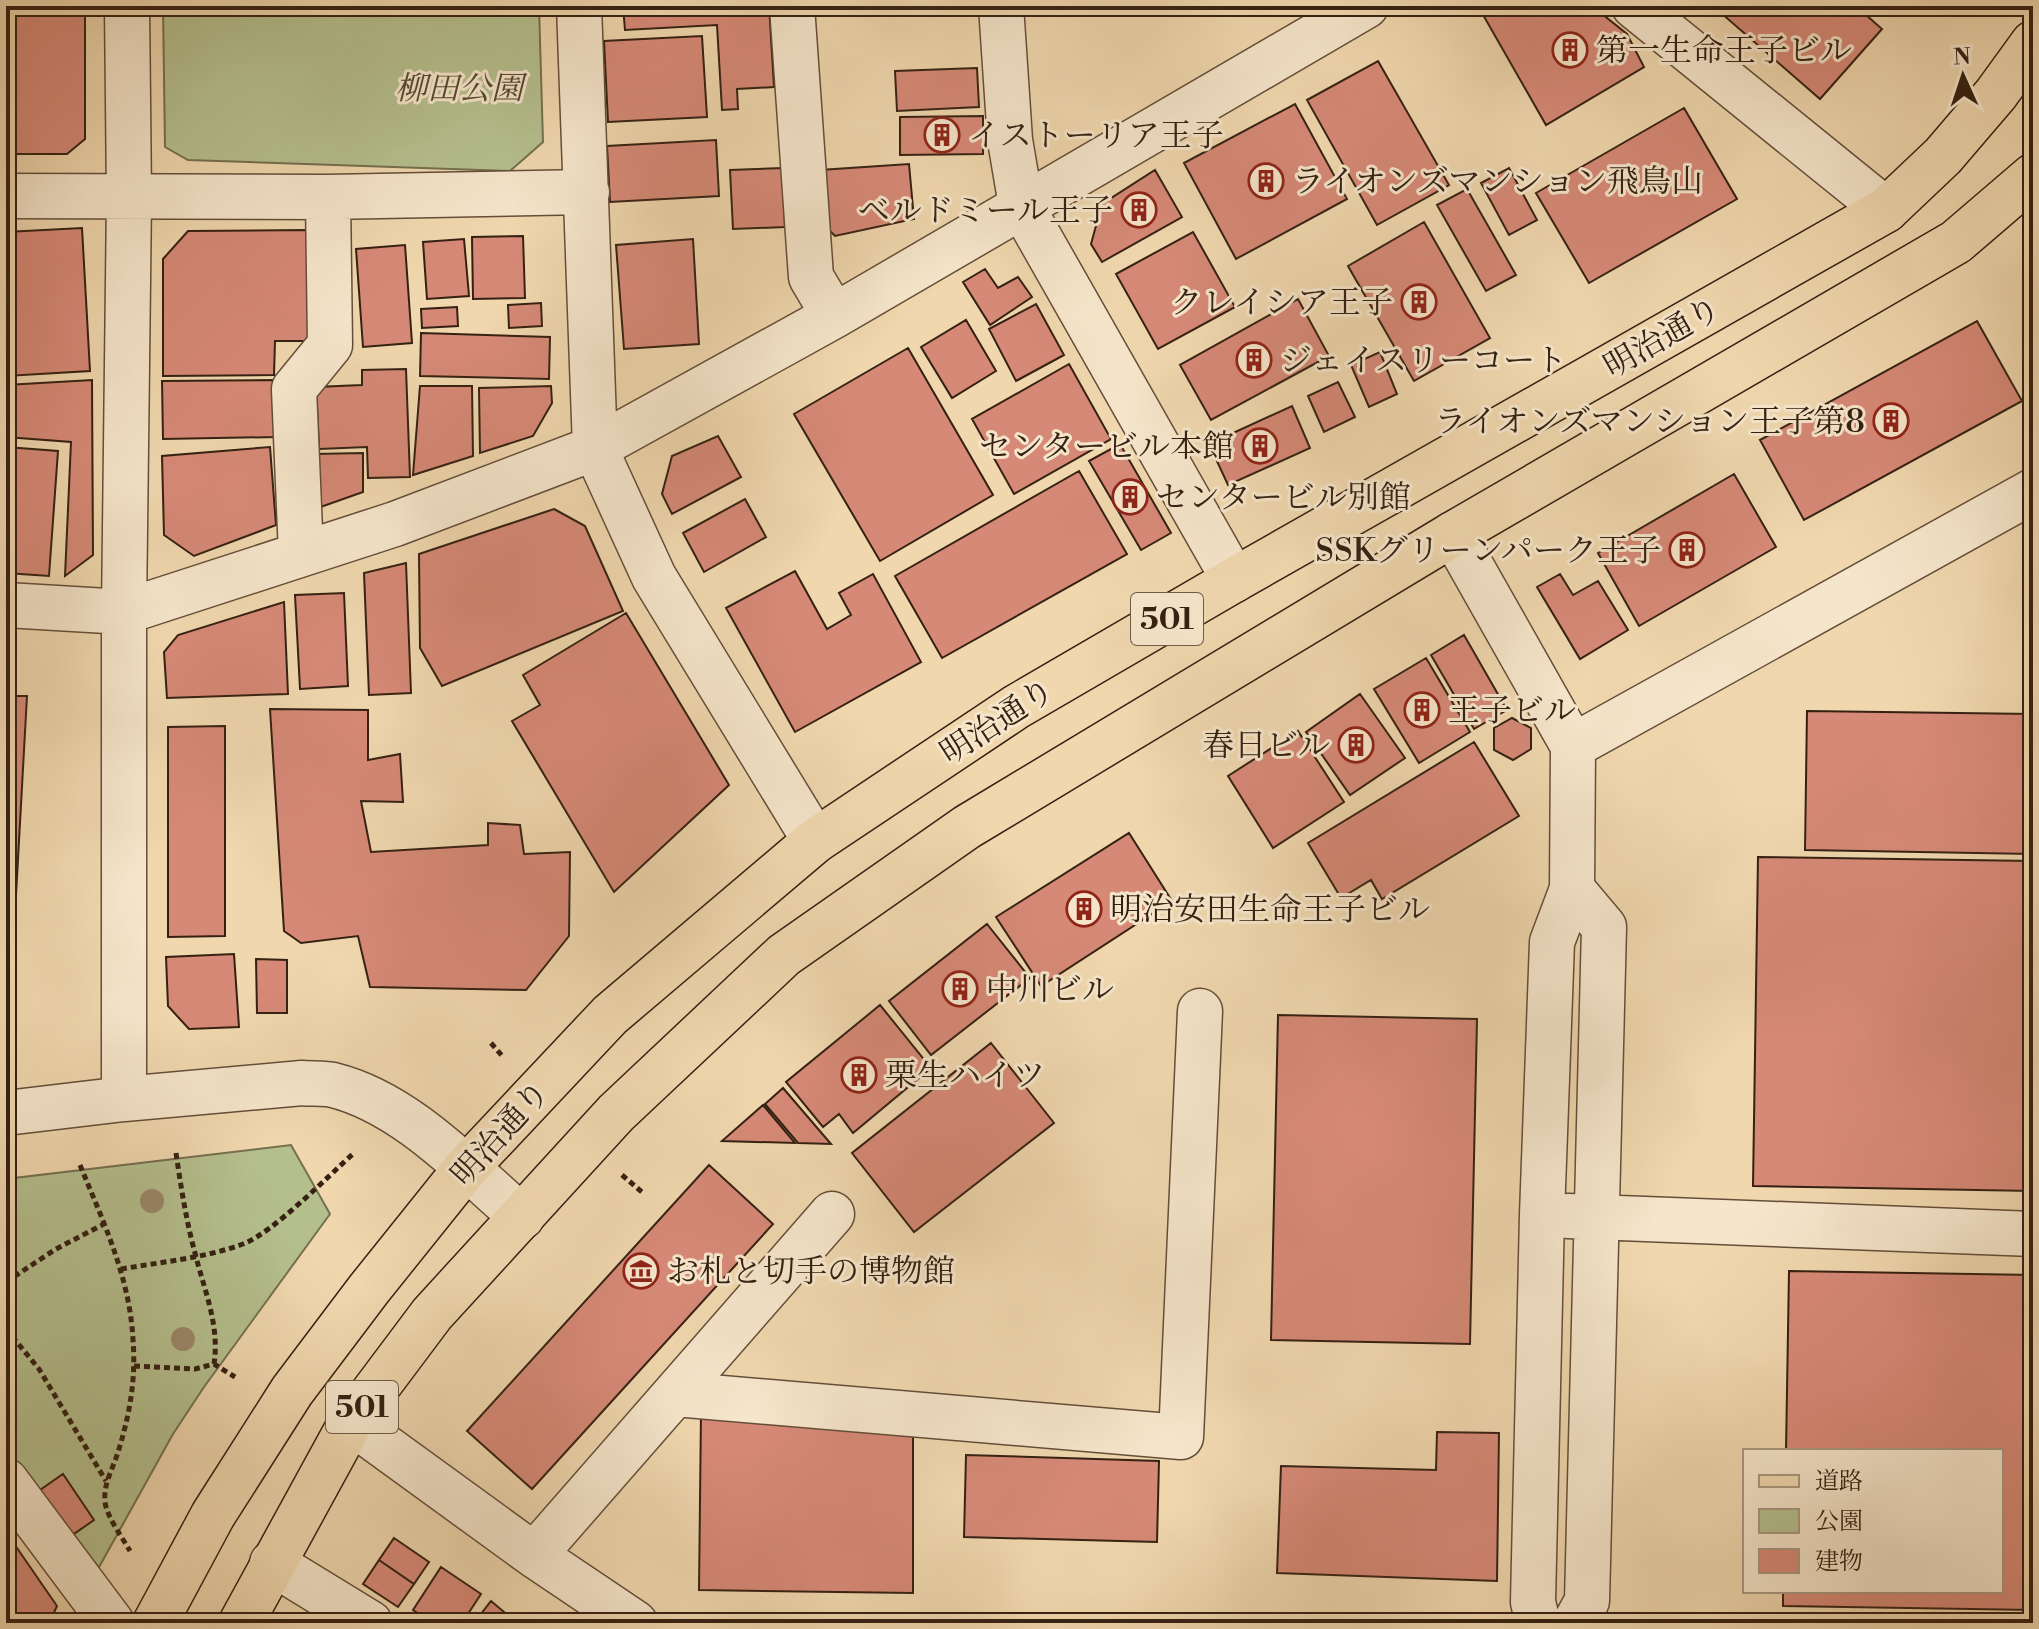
<svg xmlns="http://www.w3.org/2000/svg" width="2039" height="1629" viewBox="0 0 2039 1629" font-family="'Libre Bodoni','Noto Serif JP',serif">
<style>
.green{fill:#b5bf8e;stroke:#757050;stroke-width:2}
.building{fill:#d68977;stroke:#352112;stroke-width:2}
.lines{fill:none;stroke-linecap:round;stroke-linejoin:round}
.minor-casing{stroke:#644e39;stroke-width:47}
.major-casing{stroke:#352112;stroke-width:47}
.path{stroke:#352112;stroke-width:5;stroke-dasharray:6 4;stroke-linecap:butt}
.minor{stroke:#f5e5ca;stroke-width:44}
.major{stroke:#f0d7ae;stroke-width:44}
.tree{fill:#9b8869}
.labels{text-anchor:middle;stroke-width:6;stroke-linejoin:round;paint-order:stroke}
.shield{fill:#f5e5ca;stroke:#6f5c49;stroke-width:2}
.shield-label{font-size:30px;font-weight:bold;fill:#352112}
.poi-label{font-size:32px;fill:#352112;stroke:#f5e5ca;text-anchor:start}
.park-label{font-size:32px;font-style:italic;fill:#554831;stroke:#f5e5ca}
.street-label{font-size:32px;fill:#352112;stroke:#f5e5ca}
</style>
<rect width="100%" height="100%" fill="#f0d7ae"/>
<filter id="stains"><feTurbulence type="fractalNoise" baseFrequency=".0025" numOctaves="4"/><feColorMatrix values="0 0 0 0 .2 0 0 0 0 .09 0 0 0 0 .02 0 0 0 .5 -.17"/></filter>
<radialGradient id="worn" r=".72"><stop offset=".6" stop-color="#630" stop-opacity="0"/><stop offset="1" stop-color="#630" stop-opacity=".3"/></radialGradient>
<path class="green" d="M163,6H539L543,142L510,171L188,160L165,147Z
M291,1145L330,1214L204,1387L173,1434L93,1578L6,1458V1179Z"/>
<path class="building" d="M6,6H85V139L67,154H6Z
M623,6H769L774,87L737,89L738,109L722,110L717,25L625,30Z
M1478,6H1592L1627,34L1644,67L1546,125Z
M1713,6H1856L1882,29L1820,99Z
M702,36L707,117L608,122L604,41Z
M1378,61L1449,185L1377,225L1307,100Z
M977,68L979,107L897,111L895,71Z
M1295,104L1347,199L1236,259L1184,163Z
M1684,108L1737,199L1589,283L1536,193Z
M983,116V154L900,155V117Z
M716,140L719,196L610,202L607,146Z
M909,164L914,219L835,236L822,223L820,170Z
M782,168L785,227L733,229L730,170Z
M1509,168L1537,220L1509,235L1481,183Z
M1155,170L1182,217L1102,262L1091,244L1102,204Z
M1467,189L1516,275L1486,291L1437,205Z
M1424,222L1490,338L1414,381L1348,266Z
M82,228L90,371L6,376V232Z
M308,230V341H275L274,375L163,376V259L188,231Z
M1193,232L1235,307L1158,349L1116,274Z
M523,236L525,298L473,299L472,237Z
M464,239L469,296L427,299L423,242Z
M693,239L699,344L624,349L616,245Z
M405,245L412,343L363,347L356,249Z
M985,269L998,288L1018,277L1032,297L990,325L963,282Z
M1298,299L1329,356L1211,420L1180,365Z
M541,303L542,326L509,328L508,305Z
M1036,304L1064,355L1016,381L989,329Z
M457,307L458,326L422,328L421,309Z
M966,320L996,371L952,398L921,347Z
M1977,321L2022,401L1804,520L1760,440Z
M421,333L550,337L549,379L420,376Z
M908,348L993,495L880,561L794,414Z
M1380,352L1397,394L1369,407L1351,365Z
M1069,364L1111,439L1014,494L972,419Z
M406,369L410,477L368,478L367,447L319,449L316,387L362,385V370Z
M92,380L93,555L65,576L71,442L6,437V385Z
M275,380L276,437L163,439L162,381Z
M1338,382L1355,417L1324,432L1308,396Z
M420,386H472L473,456L413,475Z
M551,386L552,403L533,436L480,453L479,388Z
M1292,406L1310,448L1228,485L1209,444Z
M718,436L741,477L672,514L662,494L672,456Z
M1120,444L1171,533L1141,550L1089,461Z
M6,447L58,451L49,576L6,573Z
M270,447L276,525L194,556L164,535L162,456Z
M363,453V492L315,509L314,454Z
M1079,471L1127,554L942,658L895,576Z
M1734,474L1776,547L1639,626L1598,553Z
M745,499L766,537L704,572L683,533Z
M554,509L585,526L623,611L442,686L420,648L419,554Z
M406,563L411,693L369,695L364,573Z
M795,571L827,629L851,615L839,593L873,574L921,662L795,732L726,608Z
M1560,574L1573,595L1598,581L1628,630L1580,659L1537,587Z
M344,593L348,686L300,689L295,595Z
M284,602L288,694L167,698L164,652L178,635Z
M626,613L729,785L614,892L512,721L540,705L523,675Z
M1464,635L1507,710L1474,729L1431,655Z
M1426,658L1470,732L1419,763L1374,689Z
M1360,694L1405,758L1350,795L1306,732Z
M6,696H27L9,1022H6Z
M270,709L368,710V760L400,754L403,802L361,801L371,852L488,845V823L520,825L524,854L570,852L569,936L526,990L370,987L358,936L301,943L284,931Z
M1807,711L2033,714V854L1805,850Z
M1512,718L1531,728V749L1513,760L1494,750V728Z
M225,726V936L168,937V727Z
M1298,731L1344,802L1273,848L1228,776Z
M1474,742L1519,816L1382,899L1371,880L1341,898L1308,843Z
M1129,833L1172,901L1041,986L996,917Z
M1758,857L2033,861V1191L1753,1186Z
M987,924L1030,978L931,1055L889,1001Z
M234,954L239,1027L189,1029L168,1006L166,957Z
M256,959L287,960V1013H257Z
M880,1005L931,1068L853,1133L839,1114L823,1127L786,1082Z
M1278,1015L1477,1019L1470,1344L1271,1340Z
M991,1043L1054,1123L914,1232L852,1153Z
M783,1088L831,1144L798,1143L765,1104Z
M763,1105L795,1143L722,1141Z
M709,1165L773,1224L532,1489L467,1431Z
M1789,1271L2033,1275V1610L1783,1606V1591H2001V1451H1786Z
M701,1412L913,1423V1593L699,1590Z
M1437,1432L1499,1433L1497,1581L1277,1573L1281,1466L1436,1470Z
M966,1455L1159,1461L1157,1542L964,1537Z
M63,1474L94,1520L71,1536L40,1490Z
M6,1532L57,1606L49,1623H6Z
M394,1538L429,1562L414,1584L379,1560Z
M379,1560L414,1584L398,1607L363,1584Z
M441,1567L481,1594L462,1623H432L413,1610Z
M491,1601L516,1622L515,1623H474Z"/>
<g class="lines">
<defs>
<path id="minor" d="M579,6L595,448L654,577L815,841
M792,6L811,277L834,316
M1001,6L1010,140L1021,205L1234,580
M1634,6L1886,210
M6,196L328,197L587,192
M1453,534L1573,746
M301,554L294,389L330,345L328,197
M6,605L124,612L395,524L595,448L834,316L1366,6
M1572,889L1604,927L1587,1601L1575,1623
M124,1099V612L129,198L127,6
M6,1113L124,1099L302,1083C312,1084 324,1083 333,1085C406,1103 467,1170 522,1217
M1568,1216L2033,1234
M675,1394L1181,1437L1200,1011
M351,1422L534,1555L635,1623
M6,1481L112,1623
M534,1555L832,1214
M272,1563L370,1623
M1538,1623L1533,1602L1542,1215L1552,942L1572,889L1573,746L2033,491"/>
<path id="major" d="M155,1623L213,1515L292,1391L369,1289L466,1168L610,1015L815,841L1016,707L1234,580L1886,210L1943,156L1996,94L2033,43
M241,1623L351,1422L432,1314L616,1113L784,955L967,827L1453,534L1956,242L2033,176"/>
</defs>
<use href="#minor" class="minor-casing"/>
<use href="#major" class="major-casing"/>
<path class="path" d="M491,1043L504,1058
M176,1153C181,1187 186,1220 195,1253C204,1290 220,1325 214,1364
M80,1165C103,1221 130,1278 133,1340C136,1378 130,1413 119,1449C114,1467 103,1483 105,1502C107,1517 122,1537 130,1551
M622,1175L643,1193
M121,1269C161,1262 205,1258 243,1244C274,1232 328,1176 354,1153
M6,1282L56,1249L104,1224
M6,1329L39,1369L106,1481
M134,1366L195,1369L214,1364L235,1377"/>
<use href="#minor" class="minor"/>
<use href="#major" class="major"/>
</g>
<g class="tree">
<circle cx="152" cy="1201" r="12"/>
<circle cx="183" cy="1339" r="12"/>
</g>
<defs>
<symbol id="building-ring" viewBox="-11 -11 22 22"><circle r="9.5" fill="#f5e5ca" stroke="#8f2418" stroke-width="1.5"/><path d="M-4-6H4V6H1V3H-1V6H-4ZM-2.5-4.3h1.7v1.8h-1.7ZM.8-4.3h1.7v1.8H.8ZM-2.5-1h1.7V.8h-1.7ZM.8-1h1.7V.8H.8Z" fill="#8f2418"/></symbol>
<symbol id="museum-ring" viewBox="-11 -11 22 22"><circle r="9.5" fill="#f5e5ca" stroke="#8f2418" stroke-width="1.5"/><path d="M0-6L6-3V-2H-6V-3ZM-5-1h2V3h-2ZM-1-1h2V3h-2ZM3-1h2V3H3ZM-6 4H6V6H-6Z" fill="#8f2418"/></symbol>
</defs>
<g fill-rule="evenodd">
<use href="#building-ring" x="1550" y="30" width="40" height="40"/>
<use href="#building-ring" x="922" y="115" width="40" height="40"/>
<use href="#building-ring" x="1246" y="161" width="40" height="40"/>
<use href="#building-ring" x="1119" y="190" width="40" height="40"/>
<use href="#building-ring" x="1399" y="282" width="40" height="40"/>
<use href="#building-ring" x="1234" y="340" width="40" height="40"/>
<use href="#building-ring" x="1871" y="401" width="40" height="40"/>
<use href="#building-ring" x="1240" y="426" width="40" height="40"/>
<use href="#building-ring" x="1110" y="477" width="40" height="40"/>
<use href="#building-ring" x="1667" y="530" width="40" height="40"/>
<use href="#building-ring" x="1402" y="690" width="40" height="40"/>
<use href="#building-ring" x="1336" y="725" width="40" height="40"/>
<use href="#building-ring" x="1064" y="889" width="40" height="40"/>
<use href="#building-ring" x="940" y="969" width="40" height="40"/>
<use href="#building-ring" x="839" y="1055" width="40" height="40"/>
<use href="#museum-ring" x="621" y="1251" width="40" height="40"/>
</g>
<g class="labels">
<g class="shield">
<rect x="1131" y="593" width="72" height="52" rx="6"/>
<rect x="326" y="1381" width="72" height="52" rx="6"/>
</g>
<g class="shield-label">
<text x="1167" y="629">501</text>
<text x="362" y="1417">501</text>
</g>
<g class="poi-label">
<text x="1596" y="61">第一生命王子ビル</text>
<text x="968" y="146">イストーリア王子</text>
<text x="1292" y="192">ライオンズマンション飛鳥山</text>
<text x="1113" y="221" text-anchor="end">ベルドミール王子</text>
<text x="1393" y="313" text-anchor="end">クレイシア王子</text>
<text x="1280" y="371">ジェイスリーコート</text>
<text x="1865" y="432" text-anchor="end">ライオンズマンション王子第8</text>
<text x="1234" y="457" text-anchor="end">センタービル本館</text>
<text x="1156" y="508">センタービル別館</text>
<text x="1661" y="561" text-anchor="end">SSKグリーンパーク王子</text>
<text x="1448" y="721">王子ビル</text>
<text x="1330" y="756" text-anchor="end">春日ビル</text>
<text x="1110" y="920">明治安田生命王子ビル</text>
<text x="986" y="1000">中川ビル</text>
<text x="885" y="1086">栗生ハイツ</text>
<text x="667" y="1282">お札と切手の博物館</text>
</g>
<g class="park-label">
<text x="459" y="99">柳田公園</text>
</g>
<g class="street-label">
<text transform="translate(1662 337) rotate(-30)" y="11">明治通り</text>
<text transform="translate(997 721) rotate(-33)" y="11">明治通り</text>
<text transform="translate(500 1133) rotate(-48)" y="11">明治通り</text>
</g>
</g>
<rect width="2039" height="1629" fill="none" stroke="#f0d7ae" stroke-width="32"/>
<rect x="8" y="8" width="2023" height="1613" fill="none" stroke="#352112" stroke-width="4"/>
<rect x="16" y="16" width="2007" height="1597" fill="none" stroke="#352112" stroke-width="2"/>
<rect x="1743" y="1449" width="260" height="144" fill="#f5e5ca" stroke="#a89780" stroke-width="2"/>
<rect x="1759" y="1475" width="40" height="12" fill="#f0d7ae" stroke="#a89780" stroke-width="2"/>
<text x="1815" y="1489" font-size="24" fill="#352112">道路</text>
<rect x="1759" y="1509" width="40" height="24" fill="#b5bf8e" stroke="#a89780" stroke-width="2"/>
<text x="1815" y="1529" font-size="24" fill="#352112">公園</text>
<rect x="1759" y="1549" width="40" height="24" fill="#d68977" stroke="#a89780" stroke-width="2"/>
<text x="1815" y="1569" font-size="24" fill="#352112">建物</text>
<g transform="translate(1963 76) rotate(357)" stroke="#f5e5ca" stroke-width="6" paint-order="stroke">
<path d="M0-6L14 30L0 20L-14 30Z" fill="#352112"/>
<text y="-12" font-size="22" font-weight="bold" text-anchor="middle" fill="#352112">N</text>
</g>
<rect width="100%" height="100%" filter="url(#stains)"/>
<rect width="100%" height="100%" fill="url(#worn)"/>
</svg>
